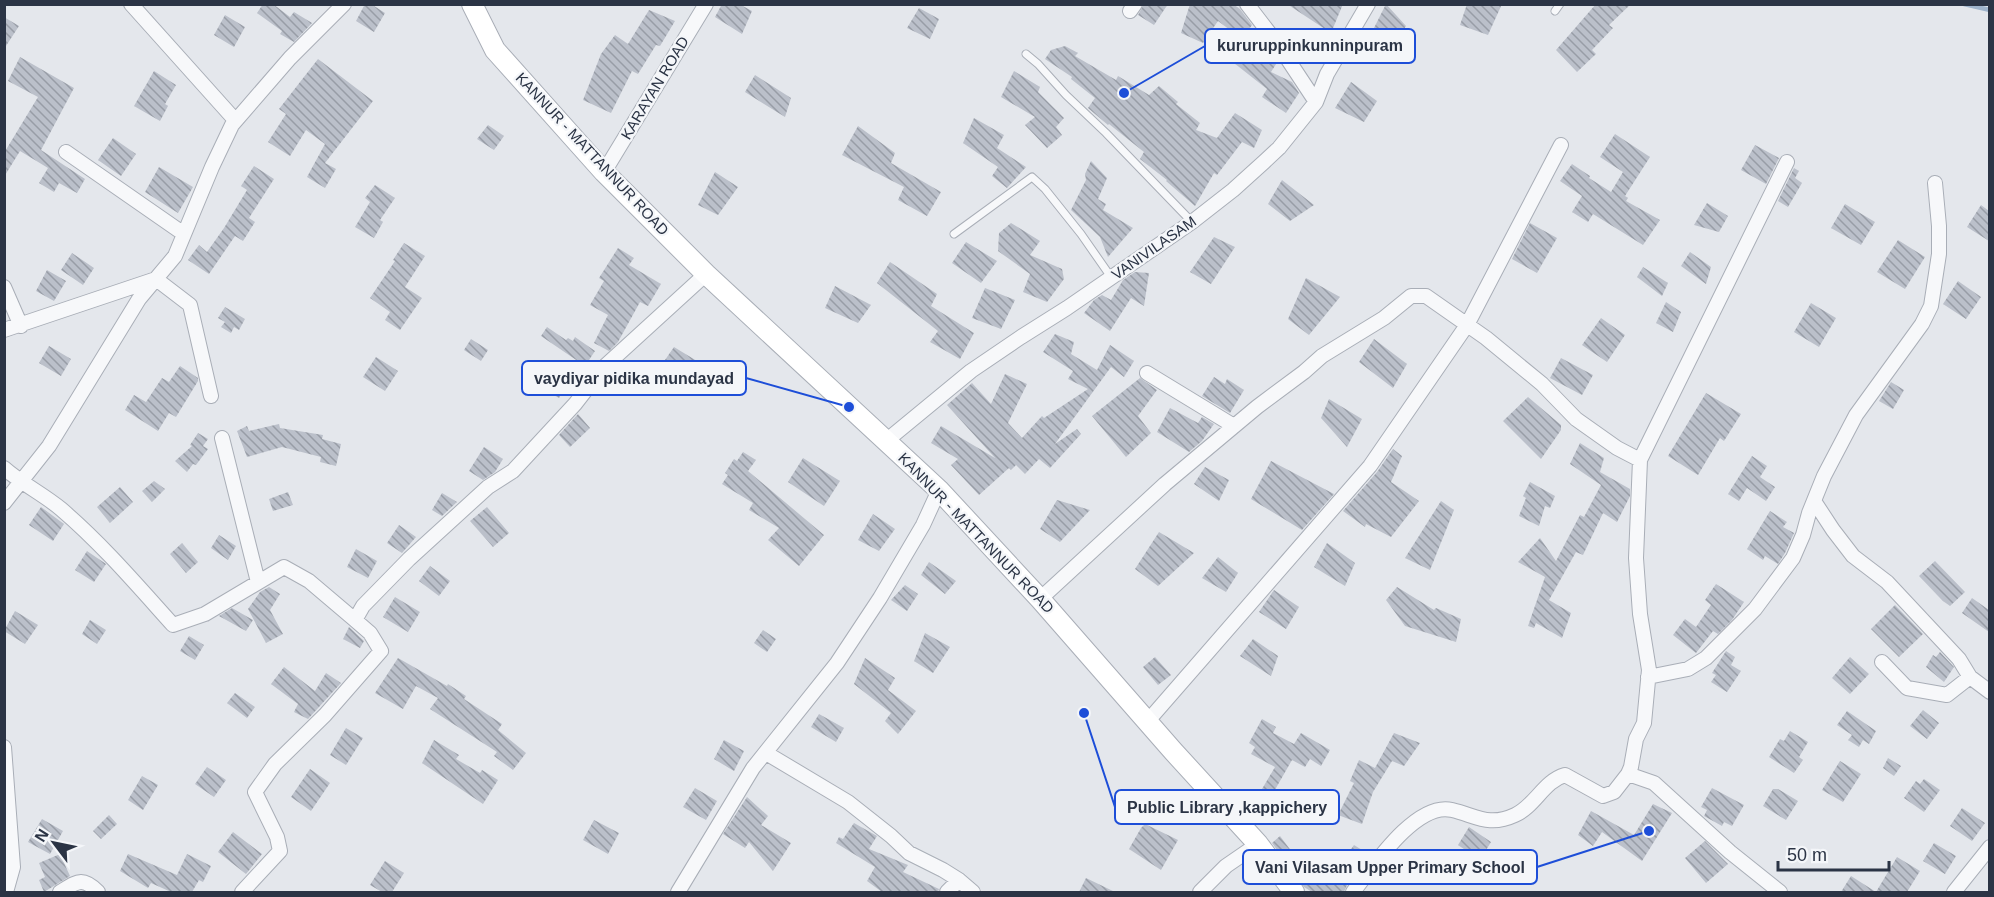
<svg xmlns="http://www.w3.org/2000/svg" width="1994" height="897" viewBox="0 0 1994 897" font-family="Helvetica,sans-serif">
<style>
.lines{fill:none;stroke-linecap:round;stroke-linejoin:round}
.stream{stroke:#9fb4cc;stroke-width:4.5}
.building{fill:url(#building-back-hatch)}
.lane-casing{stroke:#a9aeb7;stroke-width:9}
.street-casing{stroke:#a9aeb7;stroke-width:16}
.secondary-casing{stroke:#a9aeb7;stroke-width:22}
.lane{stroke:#f7f8fa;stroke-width:7}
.street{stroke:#f7f8fa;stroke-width:14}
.secondary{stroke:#fff;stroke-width:20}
.labels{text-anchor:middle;stroke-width:4.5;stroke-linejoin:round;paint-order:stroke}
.street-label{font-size:15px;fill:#2b3445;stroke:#f4f6f9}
.leader{fill:none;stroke:#1d4ed8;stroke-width:2}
.callout-dot{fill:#1d4ed8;stroke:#f4f6f9;stroke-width:2}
.callout{fill:#f4f6f9;stroke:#1d4ed8;stroke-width:2}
.callout-label{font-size:16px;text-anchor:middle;font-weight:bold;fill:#2b3445}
</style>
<defs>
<pattern id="building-back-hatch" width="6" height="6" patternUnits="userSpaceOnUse" patternTransform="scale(1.5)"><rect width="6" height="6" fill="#bbc0ca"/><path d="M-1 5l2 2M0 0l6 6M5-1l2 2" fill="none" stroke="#989da6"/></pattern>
</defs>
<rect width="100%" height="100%" fill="#e4e7ec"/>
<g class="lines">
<path class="stream" d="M1964,4L1990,10"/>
</g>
<path class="building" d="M263,4H273L290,17L294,12L312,23L294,42L280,34L282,31L257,13Z
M365,4H371L385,13L374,32L356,21Z
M722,4H739L752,11L742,34L715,17Z
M1144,4H1168L1154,25L1138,15Z
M1190,4H1233L1240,9L1252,25L1242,39L1218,21L1203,43L1181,33Z
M1287,4H1343L1331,33Z
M1386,4L1406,26L1388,54L1368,40Z
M1467,4H1502L1488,35L1460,25Z
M1596,4H1631L1609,25L1613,28L1592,50L1596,54L1577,72L1556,50Z
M919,8L939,19L930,39L907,28Z
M649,10L675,21L660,46L656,45L638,74L632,71L611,113L583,100L601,54L615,35L628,44Z
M225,15L245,27L234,47L214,35Z
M4,17L19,26L4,49Z
M1250,38L1274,54L1278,61L1271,72L1292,82L1299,93L1286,113L1262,97L1267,89L1234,63Z
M1065,46L1078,53L1075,56L1116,80L1118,76L1149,95L1159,86L1178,102L1176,104L1200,123L1196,130L1217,138L1235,113L1262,130L1254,148L1242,142L1217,175L1214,173L1195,206L1166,181L1167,180L1140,159L1144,152L1109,124L1108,125L1088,108L1095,98L1071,79L1072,77L1045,59L1051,50Z
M20,57L74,88L41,150L85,179L77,193L59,183L54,192L39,183L48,168L20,151L4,177V153L38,97L8,81Z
M318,59L373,101L325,163L336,169L325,188L307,177L325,144L306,130L290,156L268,142L286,114L279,109Z
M154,71L176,85L165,104L168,106L160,121L134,106Z
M1014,71L1040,87L1038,92L1064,118L1056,127L1062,135L1047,148L1025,125L1035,117L1001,97Z
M755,75L791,98L785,117L745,92Z
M1351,82L1377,101L1364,122L1335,108Z
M974,118L1004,135L997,148L1026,167L1007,188L992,176L998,167L963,143Z
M488,125L504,136L494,150L477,139Z
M858,126L895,153L891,163L941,192L927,216L898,200L904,187L842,155Z
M1615,134L1650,157L1625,196L1628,198L1626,201L1660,220L1643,245L1593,214L1588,222L1572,212L1582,196L1560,181L1572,164L1590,176L1589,178L1611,192L1623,172L1600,157Z
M113,138L136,154L121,176L98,160Z
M1755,145L1779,158L1766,184L1741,170Z
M1091,161L1107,178L1098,199L1106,204L1103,210L1133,228L1108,257L1100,237L1071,210L1086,180L1085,174Z
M254,166L274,179L249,218L255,222L243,241L235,236L209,274L188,260L199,245L207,252L224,228L247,190L241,186Z
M159,167L193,187L178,213L145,192Z
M1794,168L1799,171L1795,178L1802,183L1788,207L1778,201Z
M715,172L738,187L718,215L698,205Z
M1282,180L1314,205L1290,221L1268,204Z
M375,185L395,198L380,220L383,222L374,238L355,227L370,202L365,198Z
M1707,203L1728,216L1719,232L1694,225Z
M1845,204L1875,222L1861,245L1831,228Z
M1981,205L1989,211V241L1967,227Z
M1011,223L1040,241L1030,255L1062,269L1064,279L1047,302L1023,292L1030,274L998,251L999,233Z
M1530,223L1557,238L1537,273L1512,259Z
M1214,237L1235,247L1211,284L1190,272Z
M1898,240L1925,257L1905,289L1877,272Z
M966,242L997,261L981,283L952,263Z
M404,243L425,256L405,287L422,298L400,330L385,320L390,312L370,298L395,261L393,260Z
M618,248L634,258L629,265L661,284L648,306L640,302L618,342L609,351L594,343L608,315L590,305L604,281L599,278Z
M1690,252L1711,267L1706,284L1681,266Z
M72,253L94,268L83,285L61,270Z
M890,262L937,294L931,306L974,333L960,359L930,342L938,331L877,283Z
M1643,267L1668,283L1662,296L1637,277Z
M47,270L66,281L54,301L36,291Z
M1135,272L1149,273L1144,306L1131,298L1110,331L1084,313L1094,300L1102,295L1111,300L1123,280Z
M1306,278L1340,297L1309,335L1288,319Z
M1958,281L1981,297L1966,319L1943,304Z
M835,286L871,305L858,323L825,308Z
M985,288L1015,300L1001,329L972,318Z
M1666,302L1681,312L1673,332L1656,323Z
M1811,303L1836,318L1819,347L1794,332Z
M225,307L245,319L239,330L234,327L231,333L221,327L225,322L218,318Z
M1601,318L1625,335L1607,362L1582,345Z
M547,327L566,340L568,338L573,341L575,337L595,351L585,366L541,336Z
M1055,334L1074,342L1071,354L1097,370L1110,345L1134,361L1124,377L1111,367L1055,444L1077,429L1081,434L1050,468L1039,459L1025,474L1016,465L1011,470L1009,468L979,495L951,465L958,459L931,443L941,426L995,458L947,405L972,383L991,404L1005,374L1027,384L1008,423L1022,438L1042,416L1044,418L1088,389L1068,379L1073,371L1043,352Z
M471,339L488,350L481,361L464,350Z
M1374,339L1407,364L1393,388L1359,362Z
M49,346L71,359L61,376L39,363Z
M674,347L710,369L694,392L658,370Z
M376,357L398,371L385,391L363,377Z
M1561,358L1593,375L1582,395L1550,378Z
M180,366L198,378V381L176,417L169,413L158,431L125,410L134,395L146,402L162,378L169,382Z
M545,372L566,385L559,398L537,386Z
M1214,377L1225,384L1227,379L1244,390L1230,413L1202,396Z
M1140,378L1157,390L1138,416L1151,433L1126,457L1092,416Z
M1891,382L1904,390L1893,409L1879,401Z
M1706,393L1741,414L1724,441L1720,438L1698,475L1668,456Z
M1528,397L1561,425V430L1541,459L1503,421Z
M1329,399L1362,419L1347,447L1321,418Z
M1170,408L1198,423L1202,417L1214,424L1202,441L1189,452L1157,432Z
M578,414L590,428L570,447L559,435Z
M279,424L280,428L323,435L322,439L341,444L336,466L320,462L321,457L282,447L247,457L237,431L247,426L249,431Z
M198,433L208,439L203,446L208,449L196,465L193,464L187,472L175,461L192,446L190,445Z
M1580,443L1604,458L1600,472L1630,489V496L1617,522L1603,513L1583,555L1576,552L1549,600L1571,613L1562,638L1536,623L1534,628L1528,626L1545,577L1518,562L1540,538L1556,561L1580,515L1584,517L1601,485L1570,464Z
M484,447L503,459L495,472L483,480L469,471Z
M1393,449L1402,456L1391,482L1419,501L1391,537L1366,524L1365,527L1343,511L1377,472Z
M743,452L756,460L748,471L824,535L799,566L768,540L779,528L749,510L753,503L722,484L728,475L725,473L734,459L737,461Z
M1752,456L1767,466L1760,477L1775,487L1766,501L1747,488L1739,501L1728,494Z
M803,458L840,481L824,506L788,482Z
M1271,461L1334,494L1302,530L1251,499Z
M1205,467L1229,480L1219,501L1194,484Z
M154,481L165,489L152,502L142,491Z
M1530,482L1555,496L1550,508L1545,506L1539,526L1519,516L1526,498L1523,496Z
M120,487L133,502L110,523L97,507Z
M288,492L293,505L273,511L269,499Z
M442,493L457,502L442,516L432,510Z
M1057,500L1090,510L1060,542L1040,529Z
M1441,501L1454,510L1430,570L1405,558Z
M41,507L64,524L53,541L29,525Z
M487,507L509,533L493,547L470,521Z
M1770,511L1787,522L1783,527L1794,533L1785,553L1778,564L1765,556L1763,560L1747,549Z
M873,514L895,529L879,551L858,540Z
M399,525L416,537L402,553L387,543Z
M1159,532L1194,553L1158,586L1135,569Z
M219,535L236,546L228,560L211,548Z
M182,543L198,562L186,573L170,554Z
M1327,543L1355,563L1345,586L1314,567Z
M356,549L377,561L368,578L347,567Z
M87,551L106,564L94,582L75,570Z
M1218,557L1238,573L1226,592L1202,578Z
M1935,561L1965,592L1950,606L1943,601L1919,576Z
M929,562L956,581L945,594L921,575Z
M430,566L450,581L439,596L419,581Z
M1716,584L1744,602L1732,620L1718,634L1713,631L1696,653L1673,635L1685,619L1696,627L1711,605L1705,600Z
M905,585L918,594L907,611L891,600Z
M269,587L280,594L270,610L283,634L266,643L248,609L260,592Z
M1397,587L1434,610L1436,608L1461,619L1456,642L1405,626L1386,600Z
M1274,590L1299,607L1286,629L1259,612Z
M395,597L420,612L408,632L383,617Z
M1972,598L1989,610V632L1962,613Z
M1895,605L1923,634L1899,657L1871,629Z
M232,608L253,620L246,631L219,616Z
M15,611L38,625L25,644L4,631Z
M90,620L106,630L97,644L82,634Z
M349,627L364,641L360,648L343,639Z
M763,630L776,639L767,652L754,643Z
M925,633L950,647L933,673L914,661Z
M189,636L204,645L195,660L180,651Z
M1253,639L1278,656L1271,676L1240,656Z
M1726,651L1735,657L1731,665L1741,671L1727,692L1711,682L1716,675L1712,673Z
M1940,652L1954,667L1944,682L1926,667L1933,655L1936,657Z
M1155,657L1171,675L1158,685L1143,667Z
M1850,657L1869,674L1850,694L1832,678Z
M398,658L447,686L448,684L466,696L464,699L502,724L498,730L526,753L513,770L494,756L497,752L430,709L438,698L416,686L403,709L375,693Z
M865,658L895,678L888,690L916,711L898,734L885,721L891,713L854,684Z
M284,667L315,691L326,673L341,683L308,719L294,712L298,704L271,684Z
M235,693L255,707L247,718L227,703Z
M1923,710L1939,723L1927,739L1910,726Z
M1847,711L1876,731L1869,744L1863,740L1859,747L1848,740L1852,735L1837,725Z
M819,714L844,728L836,742L811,727Z
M1262,719L1276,727L1273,733L1294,744L1301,733L1330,750L1321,766L1310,759L1305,767L1292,760L1272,795L1262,789L1275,767L1251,754L1255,747L1249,743Z
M346,728L363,738L346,765L330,755Z
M1790,731L1808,742L1799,757L1803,760L1794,773L1769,757L1780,739L1784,741Z
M1394,733L1420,743L1404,766L1392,761L1373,792L1362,824L1338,815L1354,783L1350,781L1359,760L1375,768Z
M434,740L459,755L456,759L480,773L482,770L498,780L483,804L422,763Z
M724,740L744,751L734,771L714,759Z
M1888,758L1901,766L1894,776L1883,768Z
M1840,761L1861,774L1843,802L1822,790Z
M207,767L226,780L214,797L195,784Z
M310,769L330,783L311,811L291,797Z
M142,776L158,785L143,810L128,800Z
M1924,779L1940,790L1924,812L1904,798L1916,781L1920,784Z
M695,788L717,801L706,820L683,807Z
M1712,788L1744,805L1732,826L1724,822L1722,826L1704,816L1707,810L1701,807Z
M1773,789H1778L1798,801L1786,820L1763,806Z
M747,797L768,816L761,825L791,843L773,871L749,842L745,848L723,834Z
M1653,804L1672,813L1642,861L1602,832L1593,846L1578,835L1591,811L1634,835Z
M1962,808L1985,823L1972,841L1950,826Z
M109,815L117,824L101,839L93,831Z
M42,819L63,831L50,854L28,842Z
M594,820L619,833L608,854L583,840Z
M854,823L877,836L869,849L908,865L903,872L939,889L938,892H882L867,881L875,867L836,843L839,837L843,839Z
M1145,824L1178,840L1161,870L1129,849L1141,828Z
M1469,827L1491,842L1480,860L1458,845Z
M233,832L262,854L246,874L218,852Z
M1280,836L1301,864L1308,856L1333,874L1354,845L1370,855L1346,887L1344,892H1312L1304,887L1272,843Z
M1705,841L1728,864L1706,883L1685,858Z
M1934,843L1956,856L1945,874L1923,861Z
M60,854L70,876L44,892L39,880L45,877L39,863Z
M128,854L177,875L187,854L211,866L203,882L199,880L192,892H171L151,883L148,888L120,871Z
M1897,857L1920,871L1907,892H1841L1851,876L1876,892Z
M385,861L404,873L392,892H382L370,885Z
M1086,878L1115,892H1079Z"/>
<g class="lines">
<defs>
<path id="lane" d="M1555,11L1560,4
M1026,54L1038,64L1066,95L1106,133L1192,222
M954,234L1032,177L1045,189L1081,234L1111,277"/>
<path id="street" d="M131,4L235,120
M1247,4L1277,43L1316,102
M1130,11L1135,4
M66,152L184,234
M604,172L706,4
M4,287L21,326
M4,330L156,279L190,305L211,396
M1147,373L1234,426
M222,438L258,582
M886,441L971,371L1021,337L1067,308L1192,222L1233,190L1264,162L1279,148L1316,102L1327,74L1368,4
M4,468C22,484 43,494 61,509C102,544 137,585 173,625L205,614L284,567L309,581L355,620
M1814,501L1833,530L1853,556L1887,582L1959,659L1970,677L1990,692
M4,503L49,446L139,299L175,256L212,167L232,125L290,58L344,4
M1040,599L1165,484L1257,407L1304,372L1322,356L1384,318L1411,296H1426L1486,338L1542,384L1576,419L1617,448L1640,460L1787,162
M1882,662L1907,688L1947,695L1970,677
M1648,677L1688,669L1706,658L1755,609L1793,558L1803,535L1809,513L1824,476L1856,415L1922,324L1931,306L1939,254V226L1935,183
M1147,722L1370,466L1467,325L1561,145
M4,747L13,867L6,892
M766,753L848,802L891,836L909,853L943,870L959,880L973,892
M1628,774L1654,783L1730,852L1780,892
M60,892C77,882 82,876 98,892
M242,892L280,851L277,837L255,792L275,764L325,715L381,651L370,633L355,620L363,606L409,559L488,487L513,471L575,404L603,368L706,274
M678,892L753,768L837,663L880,598L923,525L939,490
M947,892L959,880
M1200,892L1226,866L1258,844
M1353,892C1372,868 1416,801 1452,810C1477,816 1489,827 1515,815C1535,806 1544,781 1565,775L1603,796L1614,792L1628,774L1631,767L1636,739L1644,723L1649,670L1640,614L1636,558L1640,460
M1954,892L1990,847"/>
<path id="secondary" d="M472,4L495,50L604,172L706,274L939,490L1040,599L1173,751L1258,844L1294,892"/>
</defs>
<use href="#lane" class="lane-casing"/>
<use href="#street" class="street-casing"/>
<use href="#secondary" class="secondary-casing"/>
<use href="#lane" class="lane"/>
<use href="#street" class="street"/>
<use href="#secondary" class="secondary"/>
</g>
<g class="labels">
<g class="street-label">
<text transform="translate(655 88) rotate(-59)" y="5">KARAYAN ROAD</text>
<text transform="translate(592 154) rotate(47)" y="5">KANNUR - MATTANNUR ROAD</text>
<text transform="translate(1154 248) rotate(-35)" y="5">VANIVILASAM</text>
<text transform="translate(976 533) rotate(46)" y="5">KANNUR - MATTANNUR ROAD</text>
</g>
</g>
<path class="leader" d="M1124 93L1205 46M849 407L746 378M1084 713L1115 807M1649 831L1537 867"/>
<g class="callout-dot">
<circle cx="1124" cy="93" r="6"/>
<circle cx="849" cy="407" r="6"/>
<circle cx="1084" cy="713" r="6"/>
<circle cx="1649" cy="831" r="6"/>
</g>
<g class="callout">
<rect x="1205" y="29" width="210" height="34" rx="6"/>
<rect x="522" y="361" width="224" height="34" rx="6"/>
<rect x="1115" y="790" width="224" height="34" rx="6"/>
<rect x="1243" y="850" width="294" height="34" rx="6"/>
</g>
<g class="callout-label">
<text x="1310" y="51">kururuppinkunninpuram</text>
<text x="634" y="384">vaydiyar pidika mundayad</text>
<text x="1227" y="813">Public Library ,kappichery</text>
<text x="1390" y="873">Vani Vilasam Upper Primary School</text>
</g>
<rect width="1994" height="897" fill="none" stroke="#2b3445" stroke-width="12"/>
<g transform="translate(54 843) rotate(302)" stroke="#f4f6f9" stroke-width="4.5" paint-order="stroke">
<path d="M0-4.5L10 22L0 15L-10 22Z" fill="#2b3445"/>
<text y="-9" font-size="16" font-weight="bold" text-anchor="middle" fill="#2b3445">N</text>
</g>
<path d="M1778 861v9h111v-9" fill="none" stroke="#2b3445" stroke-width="3"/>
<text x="1787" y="861" font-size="18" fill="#2b3445" stroke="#f4f6f9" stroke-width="4.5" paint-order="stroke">50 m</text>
</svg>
